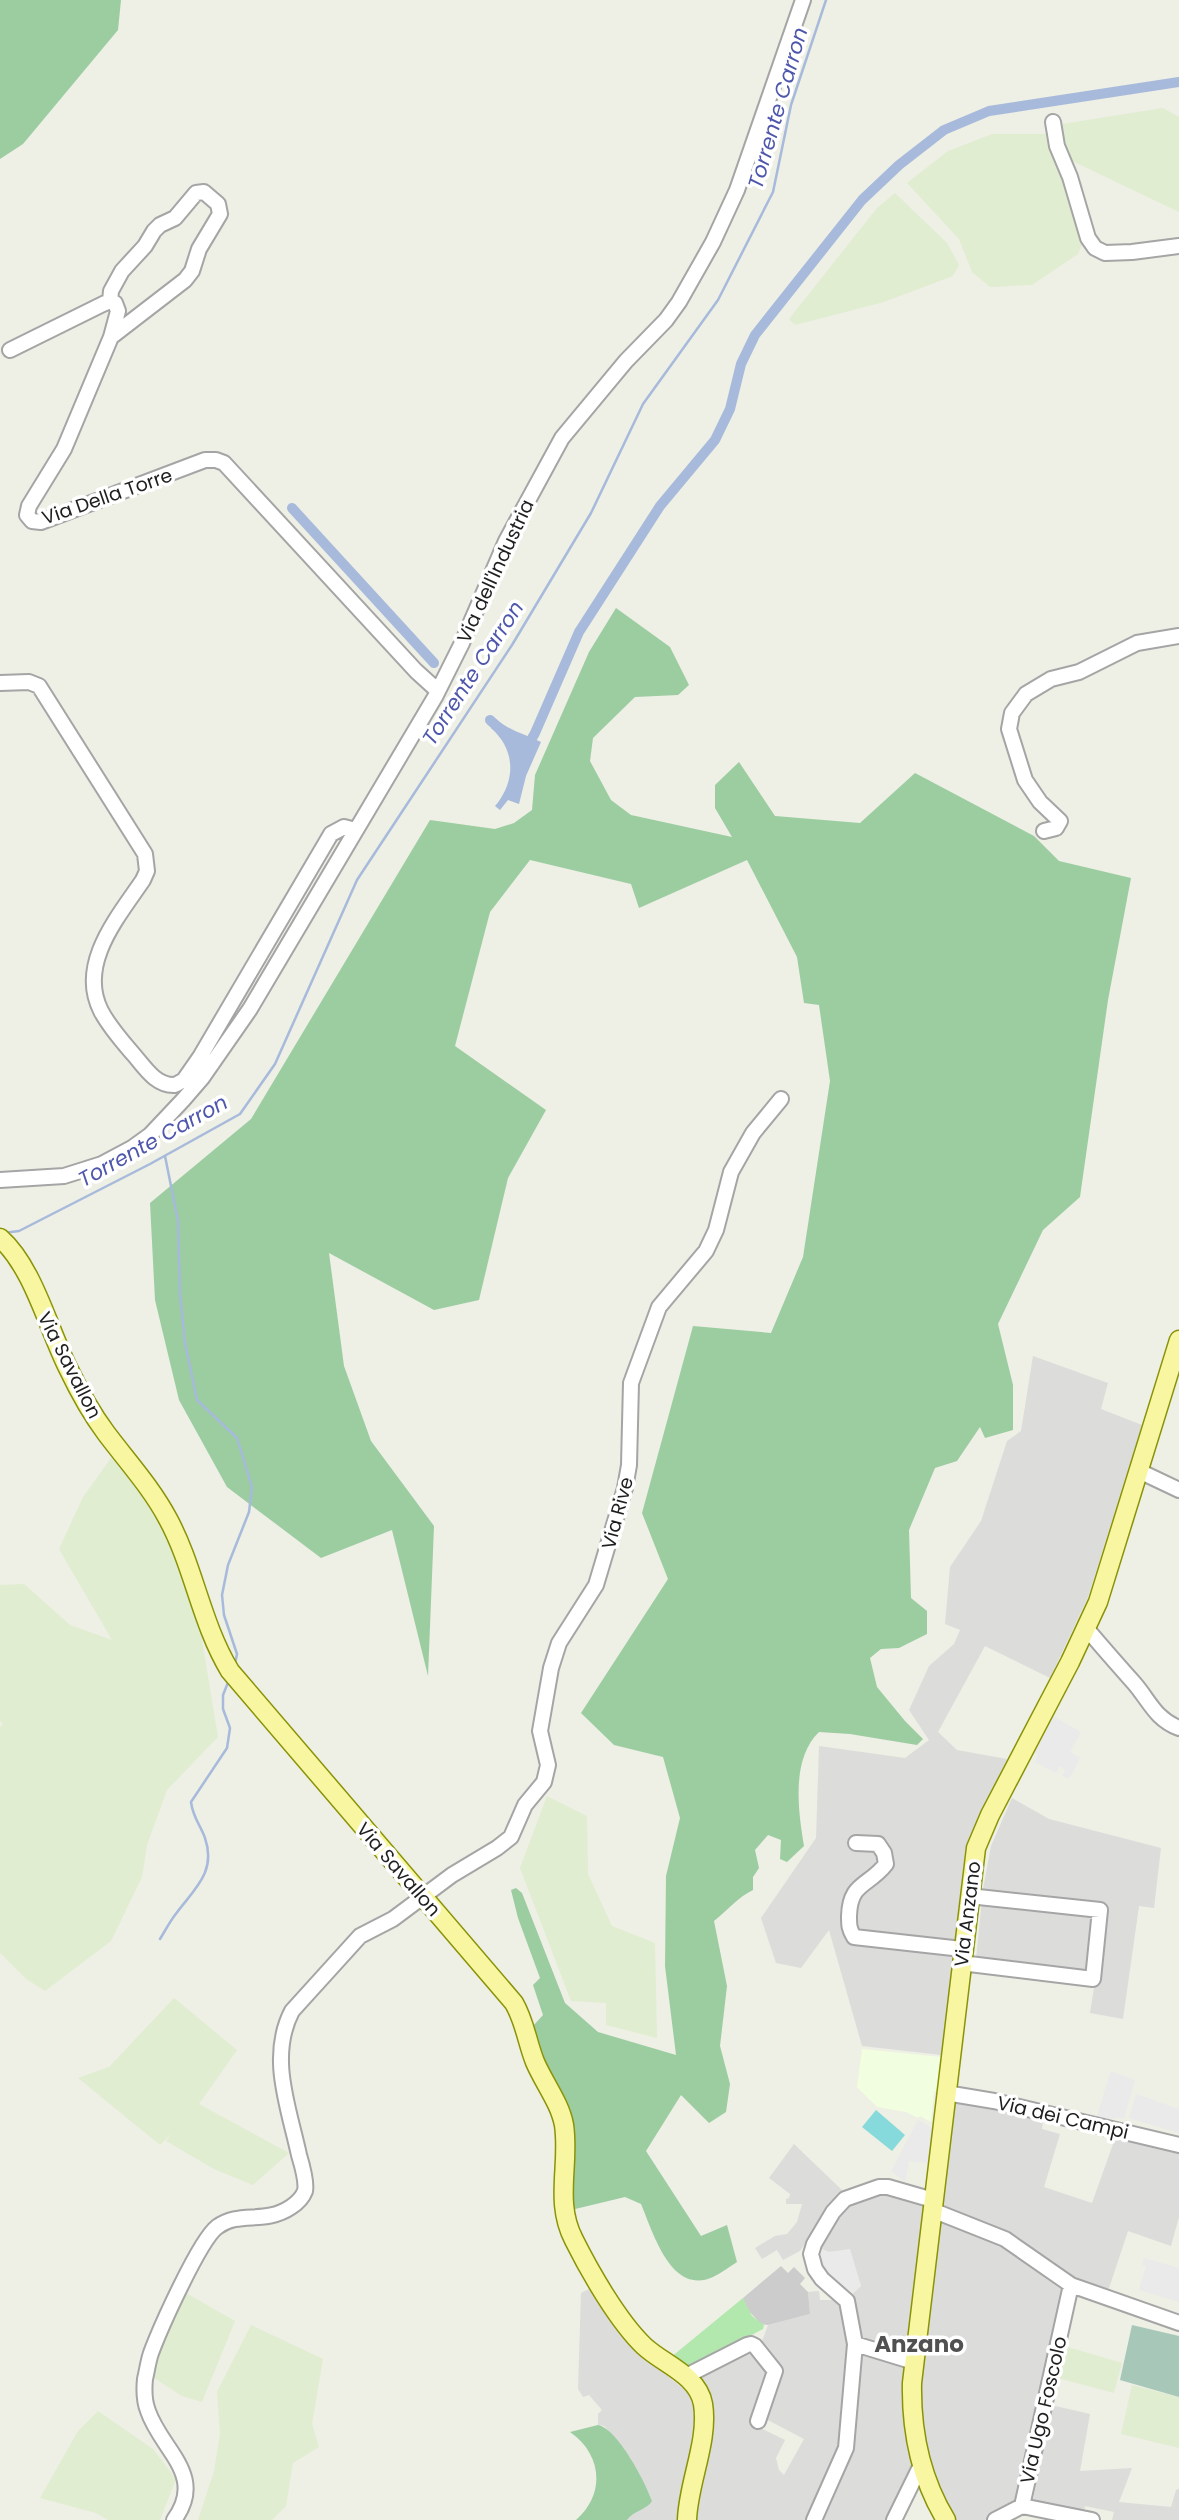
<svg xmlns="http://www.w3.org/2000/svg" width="1179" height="2520" viewBox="0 0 1179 2520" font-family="Poppins,sans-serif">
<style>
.residential{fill:#dcdcdb}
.education{fill:#f1fedf}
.religious{fill:#ccc}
.farmland{fill:#e0edd1}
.grass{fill:#b2e7ad}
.forest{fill:#9bcda1}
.cemetery{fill:#a7c7b9}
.pitch{fill:#86dadb}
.parking{fill:#eaeaea}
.water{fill:#a7badb}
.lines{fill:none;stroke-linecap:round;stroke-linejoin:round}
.stream{stroke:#a7badb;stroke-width:2.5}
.canal{stroke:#a7badb;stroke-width:10}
.minor-casing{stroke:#a5a5a5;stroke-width:18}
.major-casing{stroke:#899306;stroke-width:21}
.minor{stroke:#fff;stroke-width:14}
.major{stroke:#f8f6a1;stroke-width:18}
.labels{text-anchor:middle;stroke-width:7;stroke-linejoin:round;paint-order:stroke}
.street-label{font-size:19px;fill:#1e1e1e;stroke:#fff}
.water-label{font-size:21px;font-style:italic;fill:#4e57ab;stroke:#fff}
.quarter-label{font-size:23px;font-weight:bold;fill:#515151;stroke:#fff}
</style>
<rect width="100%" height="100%" fill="#eeefe5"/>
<path class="residential" d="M1033,1356L1108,1383L1101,1409L1142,1425L1088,1597L1050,1678L985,1646L938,1732L957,1750L1007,1759L970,1835L965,1851L942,2055L862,2046L829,1930L801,1968L776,1963L761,1918L816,1838L819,1746L905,1758L929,1740L909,1710L929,1666L954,1644L960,1630L945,1624L950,1567L981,1521L1007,1441L1021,1431Z
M1012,1798L1049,1819L1161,1848L1154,1908L1139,1906L1123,2019L1090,2013L1096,1975L976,1960L983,1889L991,1846Z
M958,2101L1043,2122L1042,2129L1060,2134L1044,2187L1092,2203L1117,2133L1179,2148V2217L1171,2246L1128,2231L1107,2294L1066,2281L940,2206L951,2105Z
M794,2144L843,2191L837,2194L800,2251L783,2260L777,2250L762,2259L755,2248L775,2236L787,2234L797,2222L802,2204H786V2199L789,2198L790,2194L769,2178Z
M878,2193L907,2197L916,2203L925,2204L908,2348L859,2338L853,2293L861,2286L849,2250L828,2252L820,2248L843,2205Z
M940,2218L1000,2246L1062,2290L1019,2499L1002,2520H955L940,2493L923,2442L919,2395Z
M591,2288L618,2333L639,2354L684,2389L692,2399L695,2411L681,2520H627L633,2512L645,2507L650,2496L638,2472L616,2439L604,2426L598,2425V2414L602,2410L589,2395L583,2397L578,2389L581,2293Z
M819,2291L820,2300H834L843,2310L848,2357L841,2450L806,2520H692L706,2440L696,2375L752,2350L772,2373L754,2425L785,2440L776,2458L779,2470L784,2475L804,2439L764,2418L780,2369L761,2344L768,2325L810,2314L808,2292Z
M859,2355L906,2366L914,2466L887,2520H820L851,2454Z
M1051,2405L1090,2414L1080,2471L1132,2468L1119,2502L1171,2507L1176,2490L1179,2489V2520H1112L1114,2512L1085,2506L1084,2512L1033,2500Z"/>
<path class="education" d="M862,2049L942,2057L938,2089L934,2093L931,2122L920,2116L918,2118L906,2112L877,2107L857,2087Z"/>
<path class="religious" d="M781,2266L788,2273L794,2267L805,2278L800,2284L808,2292L810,2314L768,2325L761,2324L746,2308L743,2298Z"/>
<path class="farmland" d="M1163,108L1179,117V212L1070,160L1059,130L1062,124Z
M992,134H1049L1083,242L1078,254L1032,285L990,287L972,272L959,239L907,183L948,151Z
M895,193L947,243L959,265L953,276L884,302L795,325L789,319L877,208Z
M114,1454L165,1524L202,1640L218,1737L167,1790L147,1845L142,1877L111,1941L45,1991L26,1979L0,1953V1727L3,1724L0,1721V1585L24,1584L70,1625L112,1640L59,1549L83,1497Z
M547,1796L587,1816L588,1874L612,1926L655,1943L657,2038L606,2025V2003L571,2001L520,1868Z
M174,1998L237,2050L199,2104L289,2153L253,2185L214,2169L166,2141L173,2132L160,2145L78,2078L109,2067Z
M186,2293L235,2321L202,2402L182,2396L151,2376L155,2354Z
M251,2325L323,2359L312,2424L319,2447L293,2463L286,2506L272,2520H198L214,2471L220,2434L217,2392Z
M1061,2345L1122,2363L1114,2393L1054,2377Z
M1132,2385L1179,2397V2448L1121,2434Z
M98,2411L153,2449L176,2479L160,2520H108L96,2513L40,2498L78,2431Z"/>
<path class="grass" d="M743,2298L752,2316L764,2325L763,2329L688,2369L670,2358Z"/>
<path class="forest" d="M0,0H121L118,30L23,144L0,159Z
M616,608L670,647L689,685L678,695L635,697L593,738L590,761L611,800L631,815L732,837L715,808V785L739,762L775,816L860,823L915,773L1034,836L1059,861L1131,878L1108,1000L1080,1197L1043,1230L998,1324L1013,1385V1430L985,1438L980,1427L957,1461L935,1468L909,1530L911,1598L927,1611V1634L899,1648L881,1649L870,1658L877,1687L905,1721L923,1739L917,1745L850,1734L819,1732C791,1759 798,1810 804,1846L787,1862L780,1859L781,1840L768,1835L755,1850L759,1868L753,1877V1890C738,1897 728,1910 714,1921L727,1986L720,2046L730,2084L726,2112L709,2123L681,2095L646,2151L701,2236L727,2225L737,2262C729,2267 721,2273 713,2277C671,2296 653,2232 641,2204L625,2197L571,2210L546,2067L533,2026L543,2015L533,1985L540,1978L518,1918L511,1890L516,1888L522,1893L565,2003L598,2032L676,2055L665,1966L666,1876L680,1818L663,1757L614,1745L581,1713L668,1579L642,1513L693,1326L771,1333L803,1257L830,1081L819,1005L804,1003L797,957L747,860L639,908L631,884L530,860L490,912L455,1046L546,1110L508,1178L479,1300L434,1310L329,1253L344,1366L371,1441L434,1526L428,1676L392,1530L321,1558L227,1487L179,1400L155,1300L150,1203L251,1119L430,820L495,829L514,823L532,810L535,775L589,652Z
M598,2425C617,2428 646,2483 652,2501C647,2510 634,2510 627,2520H576C606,2494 602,2454 570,2432Z"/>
<path class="cemetery" d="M1132,2325L1179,2336V2397L1120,2380Z"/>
<path class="pitch" d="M876,2110L905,2135L892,2151L862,2127Z"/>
<path class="parking" d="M1053,1716L1081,1732L1070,1752L1080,1758L1069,1779L1062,1776L1065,1770L1060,1766L1056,1773L1035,1762L1038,1755L1034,1752Z
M1111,2071L1135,2080L1124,2118L1096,2119Z
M1136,2094L1179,2109V2133L1129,2118Z
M918,2120L934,2129L929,2163L909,2161L905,2182L891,2171Z
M820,2248L829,2252L850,2249L861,2286L853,2293L828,2274L819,2259Z
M1144,2258L1179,2268V2302L1139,2290L1146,2266L1142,2265Z"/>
<path class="water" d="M496,719C510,731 524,734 541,742L526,776L519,804L508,800L500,810L495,806C516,781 516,750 491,728Z"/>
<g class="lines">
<path class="stream" d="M165,1156L178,1221L180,1294L185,1343L197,1400L237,1438L252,1487L249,1512L228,1565L222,1595L224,1615L237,1654L235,1664
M3,1233L19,1231L150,1164L240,1114L275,1064L357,880L512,645L591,513L643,404L718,300L773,192L791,105L826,0
M160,1939C165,1931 169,1923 175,1915C193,1890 217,1873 205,1838C200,1824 193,1818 191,1802L227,1748L230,1728L223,1709V1695L229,1680"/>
<path class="canal" d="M292,508L434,663
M490,720L504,733
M526,749L535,733L579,632L660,506L715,440L730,409L741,364L755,335L862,200L899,165L944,130L989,111L1179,82"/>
<defs>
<path id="minor" d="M1053,122L1057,146L1070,177L1088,238L1095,248L1105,253L1132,252L1179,246
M110,301L111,291L122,271L145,246L154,231L160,225L175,218L196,193L204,192L218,204L220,214L199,249L192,271L185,280L111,337
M10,350L103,304L110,301L115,303L118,311L111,337L64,449L29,506L27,515L32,521L41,522L205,460H216L224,463L416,671L438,691
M0,683L29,682L39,686L145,854L147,871L143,880C118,917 77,964 101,1011C110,1028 122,1041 134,1055C145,1068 156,1086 175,1085L184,1080L200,1057L212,1064
M1044,831L1056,828L1060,821L1040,802L1025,780L1009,729L1012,713L1026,694L1051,679L1079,672L1137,643L1179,636
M200,1057L331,834L344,827L355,830
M0,1180L64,1176L102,1164L132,1148L150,1135L183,1100L202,1078L250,1009L435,697L462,643L506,541L562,438L626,361L666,320L679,302L713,242L737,190L803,0
M1139,1471L1179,1490
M1087,1629C1102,1647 1118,1665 1134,1683C1149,1700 1155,1719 1179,1728
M856,1843L878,1844L884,1853L886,1864C868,1887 850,1882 849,1916C849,1925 849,1929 854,1937L962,1949
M961,1963L1093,1979L1100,1910L969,1896
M946,2093L994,2101L1179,2145
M932,2210L1005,2239L1071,2285L1179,2323
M1071,2285L1022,2506L1092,2520
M914,2362L855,2344L847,2301L822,2279L815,2269L811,2254L814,2244L833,2212L845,2199L879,2187H888L933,2200
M687,2378L692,2373L747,2345L751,2344L755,2346L775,2371L758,2421
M174,2520C207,2475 161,2450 148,2411C144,2401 144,2389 145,2379C147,2371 148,2362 151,2353C160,2329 199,2241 217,2227C240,2210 264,2225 291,2207C297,2203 302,2199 305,2191C307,2182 302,2165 299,2155C289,2108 268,2057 292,2011L360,1936L393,1919L452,1875L497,1848L511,1837L525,1805L544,1782L548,1765L540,1731L551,1668L559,1643L596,1585L625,1488L629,1465L631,1383L659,1307L706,1251L716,1230L731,1172L753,1133L781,1099
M814,2520L846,2448L855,2344
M894,2520L921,2465
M995,2520L1022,2506"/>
<path id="major" d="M0,1238C33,1267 48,1328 68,1368C79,1391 91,1413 106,1433C127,1461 151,1487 168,1519C194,1567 201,1623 230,1671L514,2003C525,2022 527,2042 535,2062C544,2083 560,2103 564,2125C570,2165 554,2202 574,2240C590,2272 618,2321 644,2346C663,2364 698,2375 703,2404C709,2441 688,2483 687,2520
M946,2520C920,2477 911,2432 912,2383L976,1848L990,1815L1070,1662L1098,1602L1179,1340"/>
</defs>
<use href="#minor" class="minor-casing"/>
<use href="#major" class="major-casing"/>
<use href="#minor" class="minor"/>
<use href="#major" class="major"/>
</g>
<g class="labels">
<g class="street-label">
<text transform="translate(107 496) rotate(-19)" y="7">Via Della Torre</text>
<text transform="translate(495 571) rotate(-65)" y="7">Via dell'Industria</text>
<text transform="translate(70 1365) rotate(63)" y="7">Via Savallon</text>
<text transform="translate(617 1513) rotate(-75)" y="7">Via Rive</text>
<text transform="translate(399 1869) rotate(49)" y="7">Via Savallon</text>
<text transform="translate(967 1914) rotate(-83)" y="7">Via Anzano</text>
<text transform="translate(1063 2117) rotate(13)" y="7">Via dei Campi</text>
<text transform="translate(1043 2410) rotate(-77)" y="7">Via Ugo Foscolo</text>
</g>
<g class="water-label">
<text transform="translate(778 108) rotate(-74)" y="7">Torrente Carron</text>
<text transform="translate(473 673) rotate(-57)" y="7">Torrente Carron</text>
<text transform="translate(153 1141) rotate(-29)" y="7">Torrente Carron</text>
</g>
<g class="quarter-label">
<text x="919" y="2352">Anzano</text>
</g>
</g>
</svg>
